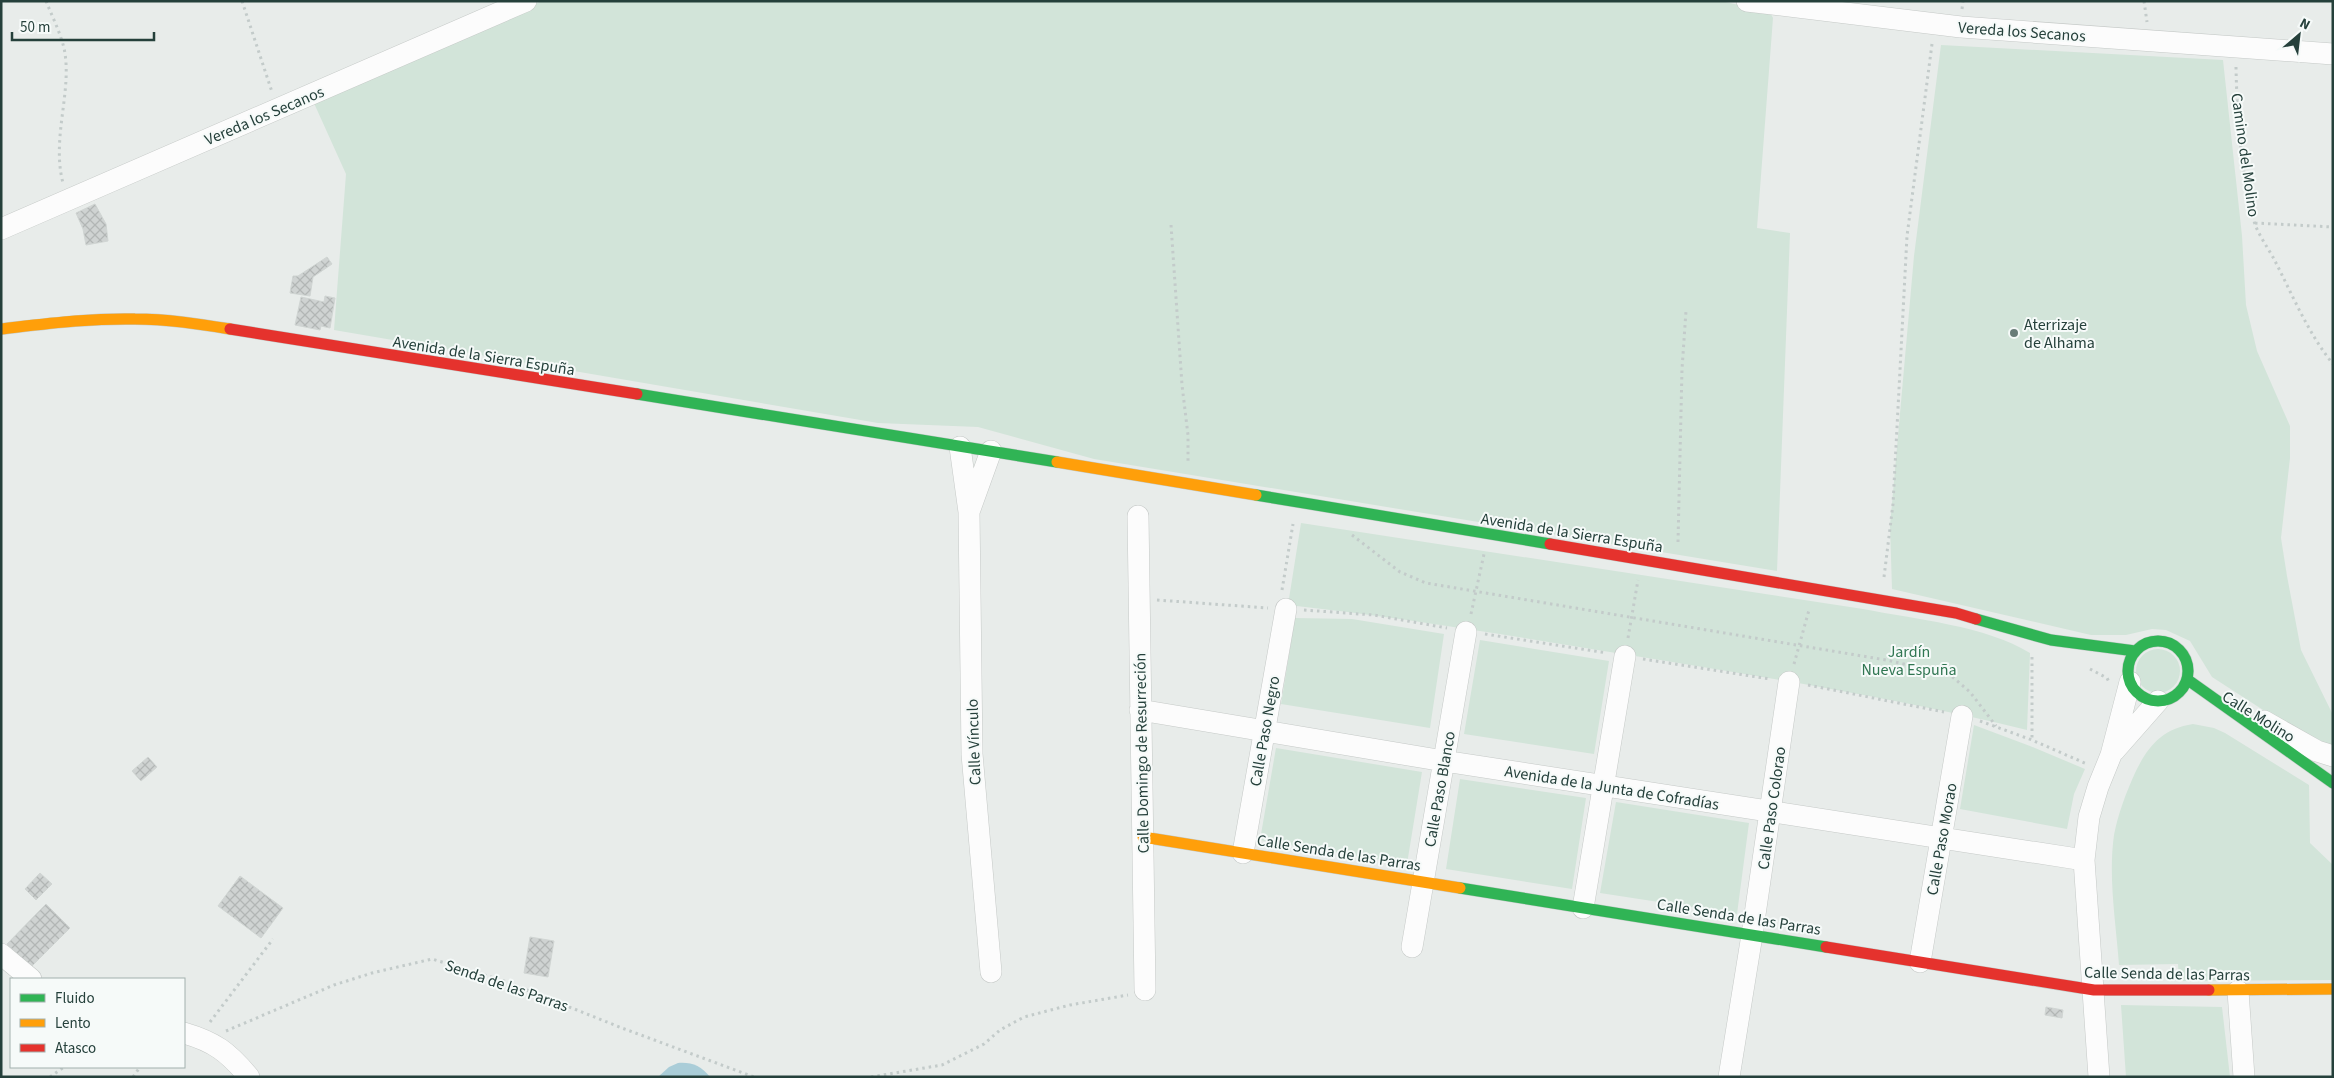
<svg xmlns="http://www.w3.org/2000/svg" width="2334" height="1078" viewBox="0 0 2334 1078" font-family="'Source Sans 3',sans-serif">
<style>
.green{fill:#d2e4d9}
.water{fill:#aacdd8}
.building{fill:url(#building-cross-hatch);stroke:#d0d5d3}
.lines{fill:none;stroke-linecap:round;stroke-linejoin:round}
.street-casing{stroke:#c5c9c7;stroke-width:22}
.fast-casing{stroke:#c3cac8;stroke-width:12}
.slow-casing{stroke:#c3cac8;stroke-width:12}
.jam-casing{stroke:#c3cac8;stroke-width:12}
.path{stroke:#c3cbca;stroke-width:3;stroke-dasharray:2.5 4;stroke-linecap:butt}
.street{stroke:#fcfcfc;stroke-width:21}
.fast{stroke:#30b455;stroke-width:11}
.slow{stroke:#ff9f0a;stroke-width:11}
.jam{stroke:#e5322d;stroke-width:11}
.poi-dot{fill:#697c78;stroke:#f6faf9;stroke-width:2}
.labels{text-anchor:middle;stroke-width:4;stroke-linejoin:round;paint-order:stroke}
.street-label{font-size:16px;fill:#25403b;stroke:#f6faf9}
.poi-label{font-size:16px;fill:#25403b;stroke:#f6faf9;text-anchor:start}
.park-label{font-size:16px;fill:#307652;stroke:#f6faf9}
</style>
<defs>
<pattern id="building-cross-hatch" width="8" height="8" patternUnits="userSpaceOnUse" patternTransform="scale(1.25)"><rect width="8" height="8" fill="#cfd3d2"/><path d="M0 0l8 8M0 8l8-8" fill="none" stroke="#b2b6b5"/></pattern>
</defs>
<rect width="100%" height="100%" fill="#e8ecea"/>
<path class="green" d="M542,1H1721L1770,12L1773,18L1757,228L1790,233L1777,571L1094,459L978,427L878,423L334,330L346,174L313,101Z
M1941,45L2223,60L2242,236L2246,305L2257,351L2290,426V458L2281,538L2287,576L2301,650L2333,715V747L2274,717L2212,677L2190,641L2166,630L2152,629L2126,635H2091L1892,589L1890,526L1914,256Z
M1301,523L1863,609C1914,619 1987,626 2030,653L2027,730C1891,697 1754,675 1616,653C1507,635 1398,617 1288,605Z
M1295,618L1352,619L1444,634L1430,728L1281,704Z
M1480,640L1609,661L1594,754L1464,734Z
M2136 671a22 22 0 1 1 44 0a22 22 0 1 1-44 0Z
M2193,724L2214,728L2225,733L2309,785L2310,843L2333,865V980L2179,981L2178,964L2119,965C2116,923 2108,877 2114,835C2118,814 2126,793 2135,773C2148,746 2162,729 2193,724Z
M1974,725L2030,746L2085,769L2074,794L2067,829L1960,809Z
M1276,748L1422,772L1407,864L1260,840Z
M1460,779L1586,798L1572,889L1446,869Z
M1616,802L1749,823L1737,914L1600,893Z
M2121,1005L2222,1007L2230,1077H2126Z"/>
<path class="water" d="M678,1063C692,1062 701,1066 710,1077H658L669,1067Z"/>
<path class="building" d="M95,204L106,224L108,241L86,245L83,229L76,213Z
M327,257L332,264L313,277L310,296L290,293L293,276H298Z
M325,296L335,298L330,328L321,326L320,330L295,325L301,297L324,302Z
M148,757L157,767L141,781L132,771Z
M40,873L52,884L36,900L25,889Z
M240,876L283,908L261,938L218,906Z
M46,904L70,928L31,967L7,944Z
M530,937L554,941L548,977L524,973Z
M2046,1007L2063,1010L2062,1018L2045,1015Z"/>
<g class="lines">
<defs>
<path id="street" d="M1747,1L1961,27L2333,54
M1,229L526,1
M960,447L969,512L991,451
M969,512L972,754L991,972
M1138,516L1145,990
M1140,710L1444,761L2084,860
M2264,721L2317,751L2333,756
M2114,751L2158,701
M1243,853L1286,609
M1583,908L1625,656
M1412,947L1466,632
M1,954L31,979
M1920,962L1962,716
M2238,991L2244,1077
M184,1033C215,1042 228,1052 249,1077
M1729,1077L1752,935L1789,682
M2099,1077L2084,860L2089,817L2098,787L2111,755L2130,682"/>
<path id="fast" d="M637,394L1057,462
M1256,495L1550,544
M1976,619L2051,640L2135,651
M2128 671a30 30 0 1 1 60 0a30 30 0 1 1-60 0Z
M2188,680L2333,783
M1460,888L1826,947"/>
<path id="slow" d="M1,329C45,324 90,318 135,319C167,319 199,324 230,329
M1057,462L1256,495
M1143,837L1460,888
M2209,990L2333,989"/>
<path id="jam" d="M230,329L637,394
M1550,544L1956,613L1976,619
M1826,947L2094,990H2209"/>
</defs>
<use href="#street" class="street-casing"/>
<use href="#fast" class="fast-casing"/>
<use href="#slow" class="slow-casing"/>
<use href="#jam" class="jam-casing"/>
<path class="path" d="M46,1C52,16 60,32 64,48C73,90 51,138 63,183
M242,1L272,92
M2144,1L2147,22
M1962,9L1963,1
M2236,67C2237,118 2241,171 2254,221C2258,235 2269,249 2275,261C2293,296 2308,333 2333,364
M2255,223L2333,227
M1171,225L1182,385L1188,435V462
M1352,535L1400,572L1426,583L1886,660L1949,674L1970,692L1996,726
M1678,542L1682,369L1686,311
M1884,577L1893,504L1907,236L1932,44
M1282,590L1293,524
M1157,600L1268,608
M1304,610L1374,615L1447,628
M1471,614L1484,554
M1485,634L1607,653
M1628,638L1638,580
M2032,657V740
M1643,659L1770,679
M1794,664L1809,610
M2090,669L2107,678L2109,682
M1808,685L1944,712
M1980,721L2032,740L2087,764
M210,1022L273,939
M226,1031L334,985L372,973L432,959L504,981L622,1028L754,1077
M50,1077L64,1067
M133,1077L140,1067
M871,1077L942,1065L984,1044L1000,1030L1024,1017L1070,1005L1128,995"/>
<use href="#street" class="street"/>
<use href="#fast" class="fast"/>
<use href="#slow" class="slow"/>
<use href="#jam" class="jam"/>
</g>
<circle class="poi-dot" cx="2014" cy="333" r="5"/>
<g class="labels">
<g class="street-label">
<text transform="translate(2022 31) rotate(4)" y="6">Vereda los Secanos</text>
<text transform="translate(264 115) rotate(-23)" y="6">Vereda los Secanos</text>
<text transform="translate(2246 155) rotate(82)" y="6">Camino del Molino</text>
<text transform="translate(484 355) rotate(9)" y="6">Avenida de la Sierra Espuña</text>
<text transform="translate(1572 532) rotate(9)" y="6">Avenida de la Sierra Espuña</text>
<text transform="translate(2259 716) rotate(32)" y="6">Calle Molino</text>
<text transform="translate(1264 731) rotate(-80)" y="6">Calle Paso Negro</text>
<text transform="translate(973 742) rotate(-92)" y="6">Calle Vínculo</text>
<text transform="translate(1141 753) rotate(-91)" y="6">Calle Domingo de Resurreción</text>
<text transform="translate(1612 787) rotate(9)" y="6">Avenida de la Junta de Cofradías</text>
<text transform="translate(1439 789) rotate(-80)" y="6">Calle Paso Blanco</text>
<text transform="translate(1771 808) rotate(-82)" y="6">Calle Paso Colorao</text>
<text transform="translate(1941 839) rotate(-80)" y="6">Calle Paso Morao</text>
<text transform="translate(1339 852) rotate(9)" y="6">Calle Senda de las Parras</text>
<text transform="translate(1739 916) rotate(9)" y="6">Calle Senda de las Parras</text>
<text transform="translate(2167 973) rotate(1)" y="6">Calle Senda de las Parras</text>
<text transform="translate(507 985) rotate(19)" y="6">Senda de las Parras</text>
</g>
<g class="poi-label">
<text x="2024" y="330">Aterrizaje<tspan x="2024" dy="18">de Alhama</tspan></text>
</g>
<g class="park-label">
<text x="1909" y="657">Jardín<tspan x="1909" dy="18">Nueva Espuña</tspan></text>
</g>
</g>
<rect width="2334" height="1078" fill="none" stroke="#25403b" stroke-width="5"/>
<rect x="10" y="978" width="175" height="90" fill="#f6faf9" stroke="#a2b0ad"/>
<rect x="20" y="994" width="25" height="8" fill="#30b455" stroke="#a2b0ad"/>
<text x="55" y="1003" font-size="15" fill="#25403b">Fluido</text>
<rect x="20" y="1019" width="25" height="8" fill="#ff9f0a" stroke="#a2b0ad"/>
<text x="55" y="1028" font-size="15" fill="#25403b">Lento</text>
<rect x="20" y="1044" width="25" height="8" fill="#e5322d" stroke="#a2b0ad"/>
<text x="55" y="1053" font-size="15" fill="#25403b">Atasco</text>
<g transform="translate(2299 35) rotate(28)" stroke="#f6faf9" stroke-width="4" paint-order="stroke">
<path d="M0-4L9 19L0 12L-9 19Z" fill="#25403b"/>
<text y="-8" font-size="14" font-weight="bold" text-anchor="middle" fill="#25403b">N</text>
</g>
<path d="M12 32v8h142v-8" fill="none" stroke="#25403b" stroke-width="2.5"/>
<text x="20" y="32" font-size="15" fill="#25403b" stroke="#f6faf9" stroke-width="4" paint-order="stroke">50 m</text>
</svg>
